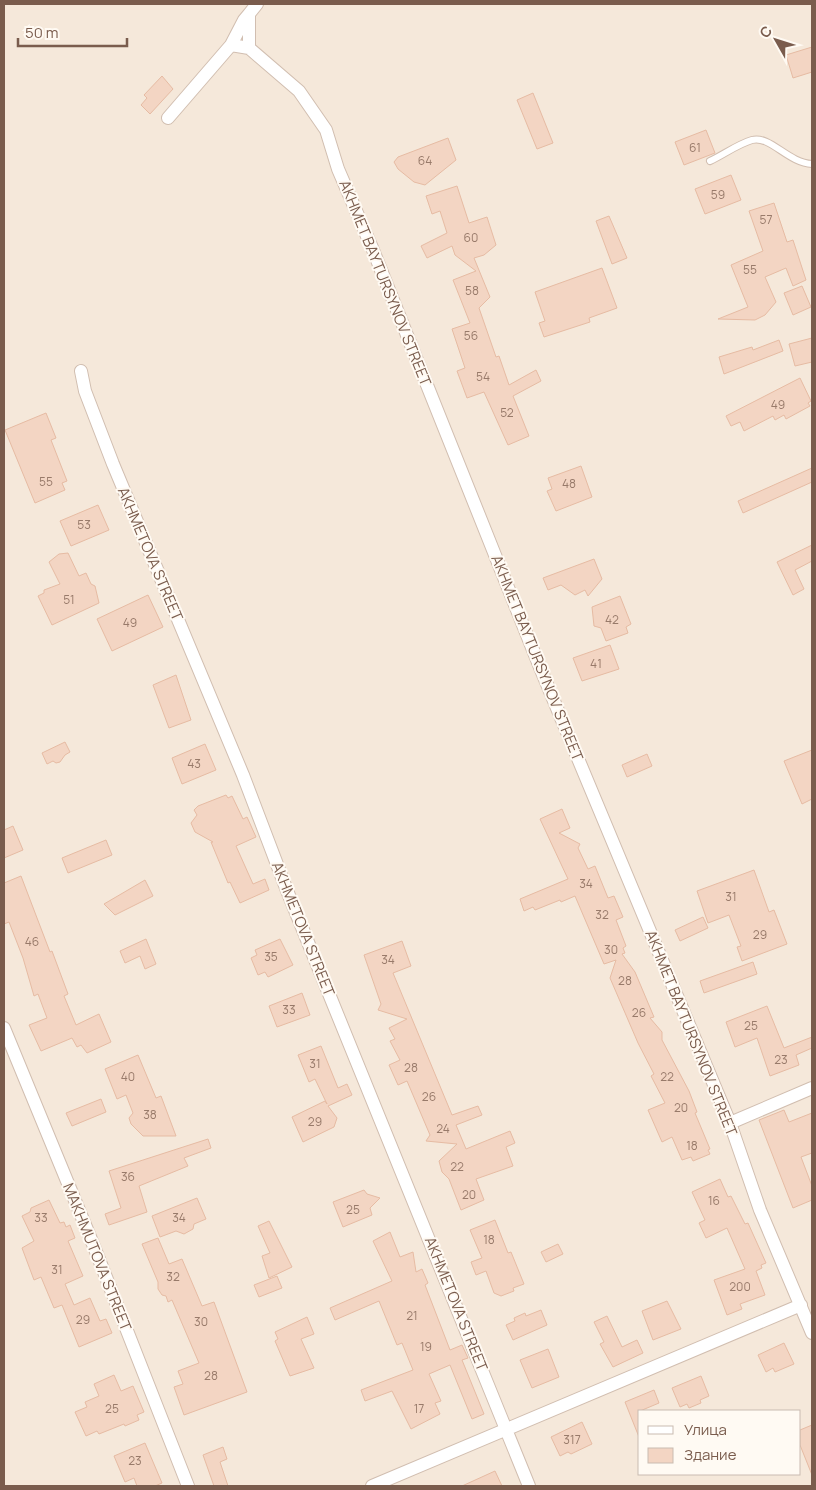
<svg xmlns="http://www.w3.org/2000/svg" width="816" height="1490" viewBox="0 0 816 1490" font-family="Manrope,sans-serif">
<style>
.residential{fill:#f5e8da;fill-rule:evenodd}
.building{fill:#f3d5c3;stroke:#e6bba3}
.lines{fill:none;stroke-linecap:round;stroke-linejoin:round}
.lane-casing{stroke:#d1beb0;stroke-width:8}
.street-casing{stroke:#d1beb0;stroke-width:14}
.lane{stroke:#fff;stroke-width:6}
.street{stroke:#fff;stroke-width:12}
.labels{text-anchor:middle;stroke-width:4;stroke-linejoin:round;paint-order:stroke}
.number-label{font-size:12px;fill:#987a6a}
.street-label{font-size:15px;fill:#7a5c4d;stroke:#fffaf3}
</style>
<rect width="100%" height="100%" fill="#fdf6ec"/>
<path class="residential" d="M4,4H812V1486H4ZM640,1411H800V1474H640Z"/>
<path class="building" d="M812,47V72L793,78L786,55Z
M162,76L173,89L150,114L141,105L147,98L144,95Z
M533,93L553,143L537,149L517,100Z
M706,130L715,153L684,165L675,142Z
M448,138L456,160L425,185L414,182L398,169L394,162L398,157Z
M731,175L741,200L705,214L695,189Z
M457,186L469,223L487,217L496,245L484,255L474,258L490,297L479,308L496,357L499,356L509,385L536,370L541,381L513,396L529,436L508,445L484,392L467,398L457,371L465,368L452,329L470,323L453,280L476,271L455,255L452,246L427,258L421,246L447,233L440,211L432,214L426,196Z
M774,203L787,242L793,240L806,280L793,286L786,268L765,277L776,302L765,315L755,320L718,319L748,307L731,265L763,251L749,211Z
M609,216L627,258L612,264L596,221Z
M602,268L617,308L589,318L590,322L544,337L539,323L545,321L535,292Z
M802,286L811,307L793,315L784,293Z
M812,338V362L795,366L789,344Z
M779,340L783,351L724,374L719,357L752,347L753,350Z
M800,378L811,401L808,403L810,406L786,419L784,415L775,420L773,416L744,431L740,422L731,426L726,416Z
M46,413L56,438L51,440L67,481L62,483L65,490L35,503L5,430Z
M581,466L592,497L556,511L547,491L552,489L548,478Z
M812,468V482L743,513L738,501Z
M98,505L109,530L71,546L60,521Z
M812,545V561L795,570L804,589L793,595L777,562Z
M68,553L79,576L86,573L91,584L95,586L99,603L52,625L38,596L44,593V590L60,584L49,562L59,554Z
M594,559L602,579L588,596L585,590L575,595L561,585L548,590L543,578Z
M148,595L163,627L112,651L97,619Z
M620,596L631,624L626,627L628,633L606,641L601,628L594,626L592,607Z
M610,645L619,669L582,681L573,658Z
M176,675L191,720L169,728L153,685Z
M65,742L70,752L65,755L60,762L56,763L53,761L47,764L42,753Z
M205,744L216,770L182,784L172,758Z
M812,750V799L802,804L784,761Z
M647,754L652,766L627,777L622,765Z
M226,795L228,798L232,796L243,819L247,817L256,837L236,846L253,884L265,879L269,890L240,903L230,882L228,883L211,842H213L195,832L191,823L197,815L194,810L198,806Z
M562,809L570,828L559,833L580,844L578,848L588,869L595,866L608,898L614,896L623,917L616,920L626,946L623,948L625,953L622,954L635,972L654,1017L650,1018L662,1032V1040L689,1091L697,1112L695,1113L710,1149L708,1150L710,1154L693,1161L691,1157L682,1160L672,1137L662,1142L648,1110L665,1103L651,1076L654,1074L638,1043L610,978L616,960L604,964L575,896L561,902L560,900L535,910L533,907L524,911L520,899L568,879L540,819Z
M13,826L23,850L4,858V830Z
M106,840L112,855L68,873L62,858Z
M754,870L769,912L774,910L787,944L742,961L737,947L741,946L729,915L708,923L697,891Z
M21,876L50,952L52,951L68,994L64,996L76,1025L99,1014L111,1042L87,1053L81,1045L77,1047L72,1038L41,1051L29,1025L47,1018L38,994L34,996L23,958L9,922L4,924V883Z
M145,880L153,896L115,915L104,904Z
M703,917L708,928L680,941L675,930Z
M146,939L156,964L145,969L140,956L125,963L120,951Z
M280,939L293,965L268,977L265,972L258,975L251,958L257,955L255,950Z
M402,941L411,966L393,973L452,1115L478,1106L482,1115L456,1125L466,1149L510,1131L515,1143L506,1147L513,1166L476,1179L484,1200L461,1210L449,1179L442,1172L439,1161L457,1144L426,1141L430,1135L407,1081L398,1085L389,1065L400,1060L390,1041L395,1039L389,1028L407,1019L378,1010L381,1004L364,955Z
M753,962L757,974L704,993L700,981Z
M302,993L310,1015L277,1027L269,1006Z
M767,1006L784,1048L812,1037V1048L796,1055L799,1065L770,1076L757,1038L735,1047L726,1022Z
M321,1046L338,1088L347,1084L352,1095L328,1106L337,1118L334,1127L303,1142L292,1117L325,1101L327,1104L315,1079L309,1082L298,1055Z
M138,1055L156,1098L161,1096L176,1136H143L131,1124L129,1118L133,1113L126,1095L117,1099L105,1069Z
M101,1099L106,1112L72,1126L66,1113Z
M784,1110L789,1122L812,1113V1153L801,1157L812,1186V1200L793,1208L759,1120Z
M208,1139L211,1148L184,1158L188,1166L139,1186L147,1212L109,1225L105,1214L121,1208L109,1171Z
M720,1179L728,1197L731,1196L745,1224L748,1223L766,1263L761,1265L762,1268L756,1271L765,1295L740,1304L742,1309L727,1315L714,1280L745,1269L727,1228L706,1238L699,1223L705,1220L692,1192Z
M364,1190L367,1194L380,1198L370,1208L372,1215L343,1227L333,1202Z
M197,1198L206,1219L194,1224L193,1229L184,1234L176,1231L160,1237L152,1216Z
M49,1200L60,1223L64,1222L66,1227L70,1225L75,1238L68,1241L83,1276L65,1284L74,1305L90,1298L100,1321L106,1319L112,1333L79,1347L62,1305L54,1308L41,1277L34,1280L22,1248L34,1241L22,1216L30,1212L31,1208Z
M495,1220L508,1253L511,1252L524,1284L513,1288L514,1291L501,1296L494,1293L486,1271L476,1275L471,1262L482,1258L470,1230Z
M269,1221L292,1267L269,1278L262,1256L270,1253L258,1226Z
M390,1232L400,1257L413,1252L416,1272L422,1269L428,1283L425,1285L450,1350L462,1345L468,1358L462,1360L484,1414L472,1419L450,1365L429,1374L441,1401L435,1403L440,1414L411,1429L392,1391L365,1401L361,1390L413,1370L402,1343L397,1345L379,1301L335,1320L330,1308L392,1281L373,1241Z
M158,1238L169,1264L182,1259L202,1306L214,1302L247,1392L184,1415L174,1387L183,1384L178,1371L199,1363L172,1300L168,1302L166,1296L162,1295L158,1289V1282L142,1244Z
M558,1244L563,1254L546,1262L541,1252Z
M277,1276L282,1288L259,1297L254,1285Z
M667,1301L681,1329L653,1340L642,1311Z
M541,1310L547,1325L513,1340L506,1325L515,1321L514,1318L525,1313L526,1316Z
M607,1316L622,1347L637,1340L643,1353L613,1367L600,1344L604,1342L594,1322Z
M307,1317L314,1334L301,1339L314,1368L290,1376L275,1341L278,1339L275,1332Z
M784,1343L794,1364L775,1372L773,1368L766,1372L758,1355Z
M548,1349L559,1377L532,1388L520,1360Z
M114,1375L121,1391L133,1386L144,1412L137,1415L139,1420L125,1426L124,1424L99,1434L97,1431L86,1436L75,1412L87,1407L85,1402L99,1396L94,1384Z
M701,1376L709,1396L700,1400L701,1403L689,1408L687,1404L680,1407L672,1388Z
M654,1390L659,1403L640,1411L639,1437L625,1402Z
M582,1422L592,1444L571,1454L568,1452L560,1456L551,1437Z
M812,1425V1475L800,1445V1430Z
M145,1443L162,1483L155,1486H137L134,1478L125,1482L114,1456Z
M223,1447L227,1459L220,1462L228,1486H214L203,1455Z
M495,1471L502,1486H462Z"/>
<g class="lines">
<defs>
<path id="lane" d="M710,161C723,155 738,144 752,140C770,135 788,163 812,164"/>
<path id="street" d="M257,4L249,14V48L299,91L326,130L338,169L373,250L539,665L730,1123L760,1210L812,1333
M231,45L244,20L249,14
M168,118L231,45L249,48
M81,371L85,391L113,464L243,775L286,888L529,1486
M4,1028L95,1249L188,1486
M730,1123L812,1088
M372,1486L801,1305"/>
</defs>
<use href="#lane" class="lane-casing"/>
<use href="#street" class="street-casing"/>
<use href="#lane" class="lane"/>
<use href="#street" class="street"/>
</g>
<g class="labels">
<g class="number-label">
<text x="695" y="152">61</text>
<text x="425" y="165">64</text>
<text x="718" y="199">59</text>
<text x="766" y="224">57</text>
<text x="471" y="242">60</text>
<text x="750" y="274">55</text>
<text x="472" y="295">58</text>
<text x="471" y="340">56</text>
<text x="483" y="381">54</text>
<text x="778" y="409">49</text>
<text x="507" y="417">52</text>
<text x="46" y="486">55</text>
<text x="569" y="488">48</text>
<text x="84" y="529">53</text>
<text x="69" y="604">51</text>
<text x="612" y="624">42</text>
<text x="130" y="627">49</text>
<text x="596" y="668">41</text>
<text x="194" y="768">43</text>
<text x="586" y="888">34</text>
<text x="731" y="901">31</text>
<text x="602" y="919">32</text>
<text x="760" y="939">29</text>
<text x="32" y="946">46</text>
<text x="611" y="954">30</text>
<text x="271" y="961">35</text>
<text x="388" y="964">34</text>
<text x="625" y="985">28</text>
<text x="289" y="1014">33</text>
<text x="639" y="1017">26</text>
<text x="751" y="1030">25</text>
<text x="781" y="1064">23</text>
<text x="315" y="1068">31</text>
<text x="411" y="1072">28</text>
<text x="128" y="1081">40</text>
<text x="667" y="1081">22</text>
<text x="429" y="1101">26</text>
<text x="681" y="1112">20</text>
<text x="150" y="1119">38</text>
<text x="315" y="1126">29</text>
<text x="443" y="1133">24</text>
<text x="692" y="1150">18</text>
<text x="457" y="1171">22</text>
<text x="128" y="1181">36</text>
<text x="469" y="1199">20</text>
<text x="714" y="1205">16</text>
<text x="353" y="1214">25</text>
<text x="41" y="1222">33</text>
<text x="179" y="1222">34</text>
<text x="489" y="1244">18</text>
<text x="57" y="1274">31</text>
<text x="173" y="1281">32</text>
<text x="740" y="1291">200</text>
<text x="412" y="1320">21</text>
<text x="83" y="1324">29</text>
<text x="201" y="1326">30</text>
<text x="426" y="1351">19</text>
<text x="211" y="1380">28</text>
<text x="112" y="1413">25</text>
<text x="419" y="1413">17</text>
<text x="572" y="1444">317</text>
<text x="135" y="1465">23</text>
</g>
<g class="street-label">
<text transform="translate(385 283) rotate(68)" y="5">AKHMET BAYTURSYNOV STREET</text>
<text transform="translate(150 554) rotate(67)" y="5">AKHMETOVA STREET</text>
<text transform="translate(537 658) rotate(68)" y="5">AKHMET BAYTURSYNOV STREET</text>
<text transform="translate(303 929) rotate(68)" y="5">AKHMETOVA STREET</text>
<text transform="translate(691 1033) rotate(68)" y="5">AKHMET BAYTURSYNOV STREET</text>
<text transform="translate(97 1257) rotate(68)" y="5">MAKHMUTOVA STREET</text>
<text transform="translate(456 1304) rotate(68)" y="5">AKHMETOVA STREET</text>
</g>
</g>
<rect width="816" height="1490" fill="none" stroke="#7a5c4d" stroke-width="10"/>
<rect x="638" y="1410" width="162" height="65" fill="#fffaf3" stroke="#cabbb1"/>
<rect x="648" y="1426" width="25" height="8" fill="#ffffff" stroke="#cabbb1"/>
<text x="684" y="1435" font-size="15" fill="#7a5c4d">Улица</text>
<rect x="648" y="1448" width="25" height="15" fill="#f3d5c3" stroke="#cabbb1"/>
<text x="684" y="1460" font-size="15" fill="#7a5c4d">Здание</text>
<g transform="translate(776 40) rotate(309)" stroke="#fffaf3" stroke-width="4" paint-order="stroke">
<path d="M0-4L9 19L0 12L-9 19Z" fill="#7a5c4d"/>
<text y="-8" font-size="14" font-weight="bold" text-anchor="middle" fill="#7a5c4d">С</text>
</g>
<path d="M18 38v8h109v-8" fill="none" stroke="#7a5c4d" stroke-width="2.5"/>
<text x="25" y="38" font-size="15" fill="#7a5c4d" stroke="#fffaf3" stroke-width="4" paint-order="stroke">50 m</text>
</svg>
